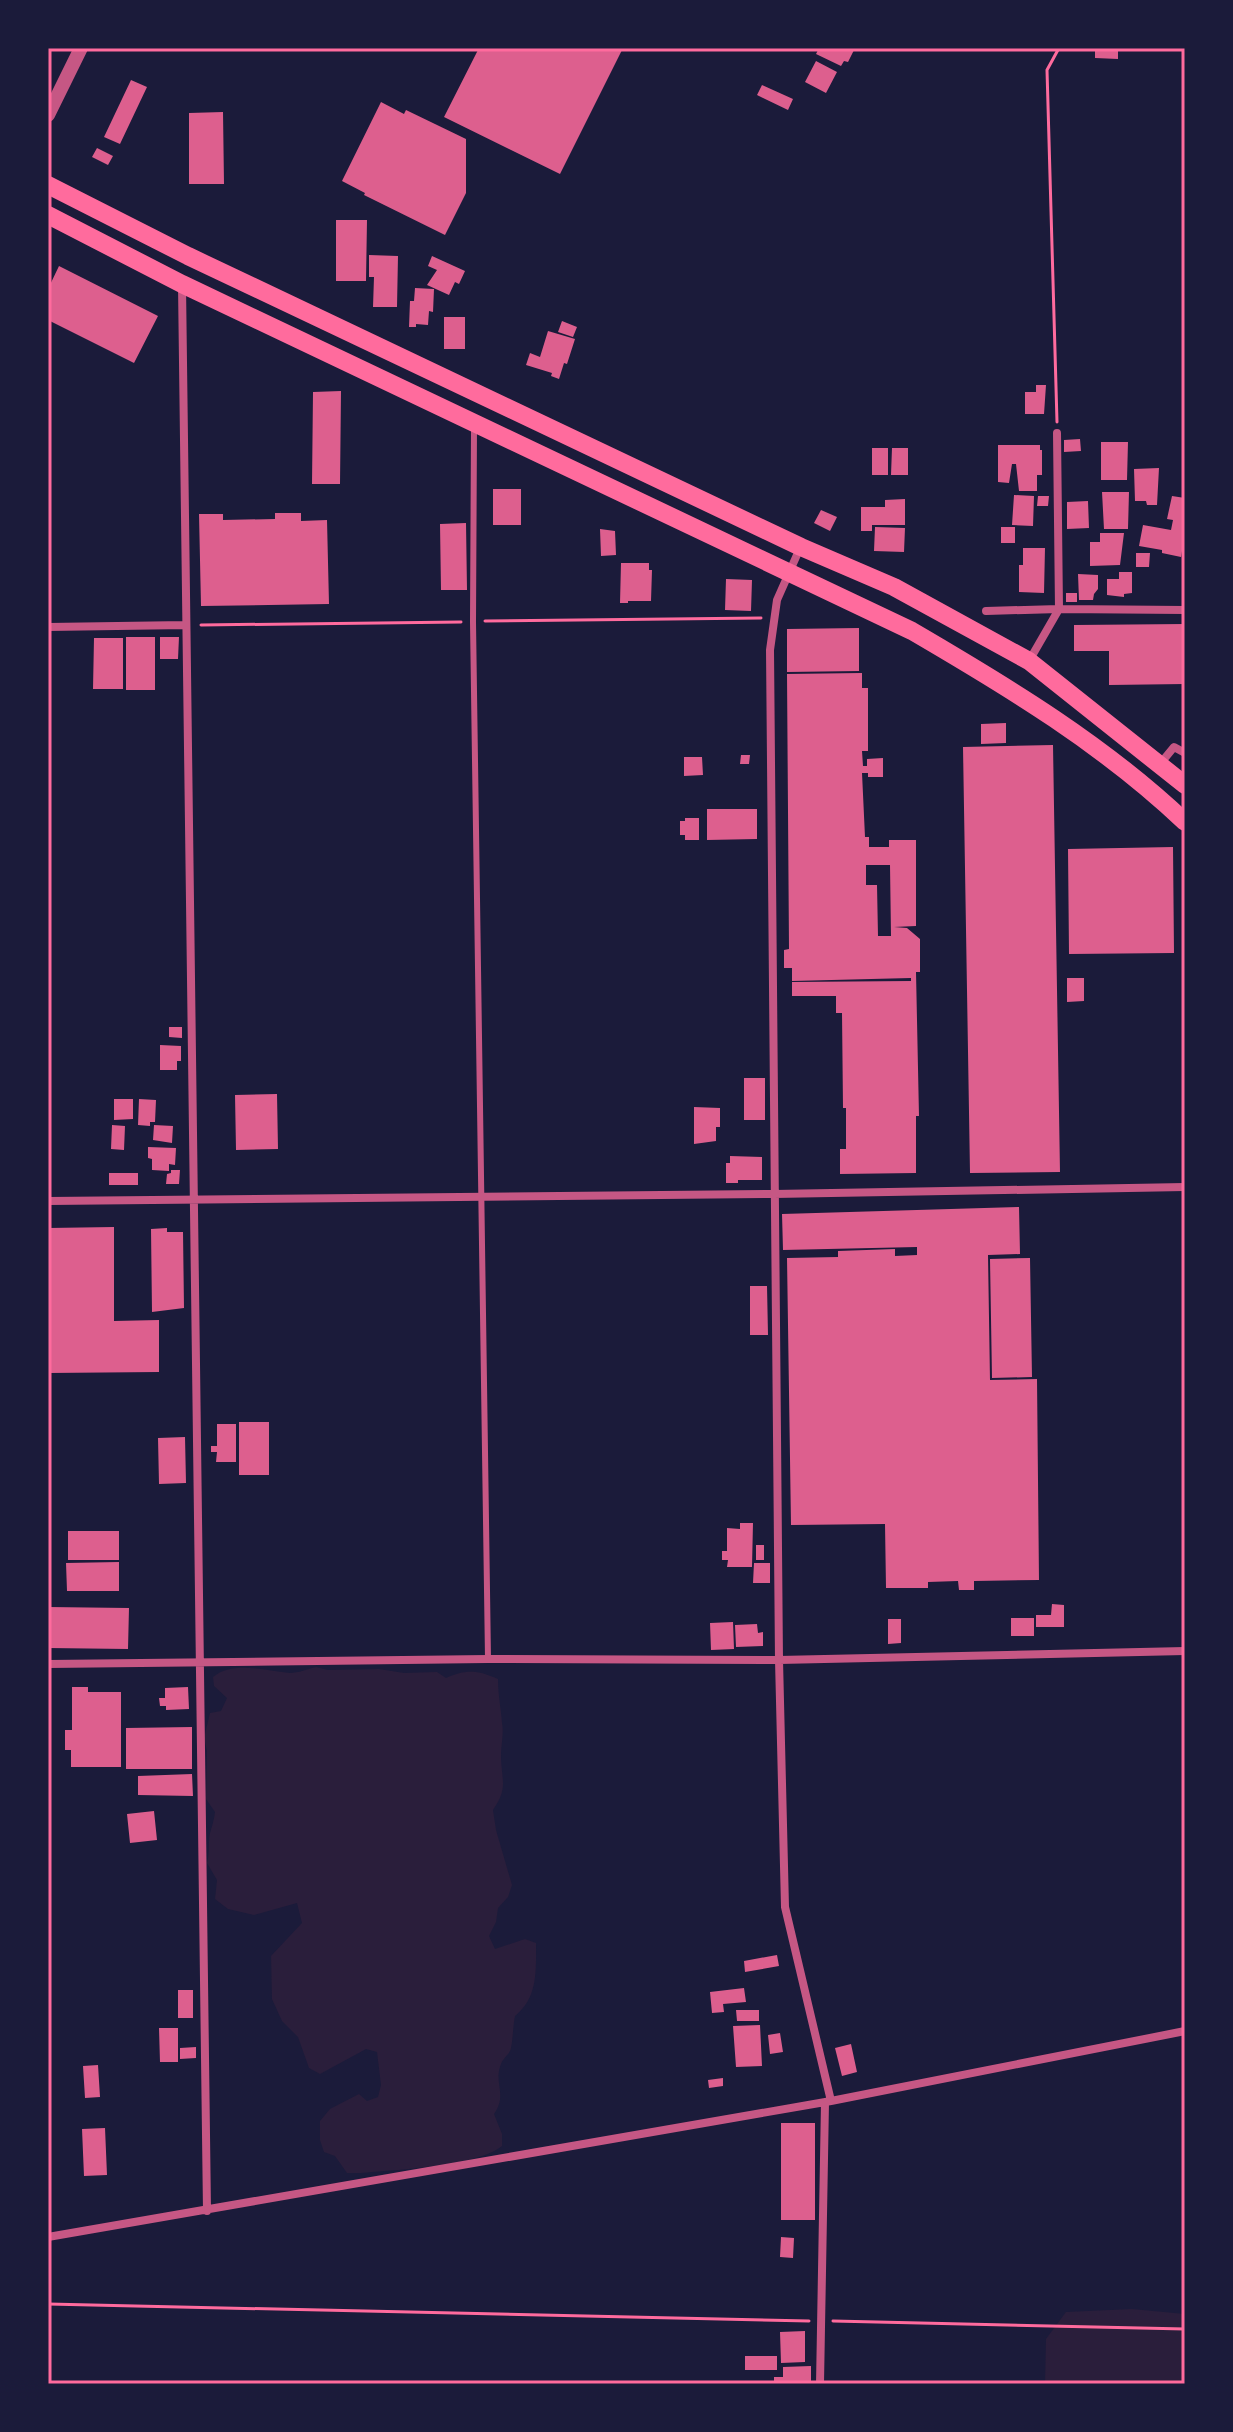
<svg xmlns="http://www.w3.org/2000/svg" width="1233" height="2432" viewBox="0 0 1233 2432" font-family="Ubuntu,sans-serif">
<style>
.green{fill:#2a1e3b}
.building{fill:#dd5f8e;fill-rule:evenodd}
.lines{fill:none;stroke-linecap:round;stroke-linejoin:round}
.path{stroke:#ff6b9d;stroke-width:3}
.service{stroke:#c65784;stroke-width:6}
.minor{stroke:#c65784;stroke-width:8}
.tertiary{stroke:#c65784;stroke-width:14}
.trunk{stroke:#ff6b9d;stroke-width:18}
.neatline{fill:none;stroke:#ff6b9d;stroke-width:3}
</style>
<rect width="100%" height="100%" fill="#1b1b3a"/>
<path class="green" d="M316,1667L328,1670L379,1669L404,1673L437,1672L446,1678C466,1669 478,1670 498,1679C498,1695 501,1708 502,1723C504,1734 501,1745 501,1755C501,1780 509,1787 493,1810L496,1830L512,1885L508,1897L498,1908L496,1922L489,1936L495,1949L525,1939L536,1943C536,1971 538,1998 515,2016C513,2026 513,2038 511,2048C510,2054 503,2058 501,2064C493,2083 508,2094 494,2114L502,2134V2146C478,2166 394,2170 361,2173H347L335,2156L324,2152L320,2140V2121L330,2109L359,2094L367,2101L378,2097L381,2085L377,2052L366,2049L320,2074L309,2068L298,2037L282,2021L272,1999L271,1956L302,1923L297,1903L254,1915L228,1909L215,1899L217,1880L207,1863C210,1852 208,1841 210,1833C212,1826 214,1820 215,1812L206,1799L207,1751L204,1738L210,1713L221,1711L227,1698L214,1686L213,1677C233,1660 266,1671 290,1673C298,1673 308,1669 316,1667Z
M1132,2309L1185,2314V2384H1045L1046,2339L1066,2312Z"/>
<path class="building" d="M479,48H623L560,174L444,117Z
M819,48H855L848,62L844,61L841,66L816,54Z
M1095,48H1118V59L1095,58Z
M816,61L837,72L826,93L805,82Z
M131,80L147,87L120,144L104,137Z
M762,85L793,99L788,110L757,95Z
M381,102L404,114L406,110L466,139V193L445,235L364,195L365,193L342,181Z
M223,112L224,184H189V113Z
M97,148L113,156L108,165L92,157Z
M336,220H367L366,281H336Z
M369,255L398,256L397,307H373L374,277H369Z
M432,256L465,271L459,284L455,282L449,295L427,285L437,270L428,266Z
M59,266L158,316L134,363L48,320V289Z
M415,288L434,289L433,312L429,311L428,325L416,324V327H409L410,301H414Z
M444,317H465V349H444Z
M562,321L577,327L573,337L558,332Z
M548,331L575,339L567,364L564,363L559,379L551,376L552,373L526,365L530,353L540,357Z
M1036,385H1046L1044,414H1025V392H1036Z
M341,391L340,484H312L313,392Z
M1080,439L1081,451L1064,452V440Z
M1101,442H1128L1127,480H1101Z
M998,445H1040V450H1042V475H1037V491H1019L1016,464H1012L1009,483L998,482Z
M872,448H888V475H872Z
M892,448H908V475H891Z
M1159,468L1157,505H1147L1146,501H1135L1134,469Z
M493,489H521V525H493Z
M1102,492H1129L1128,529H1104Z
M1014,495L1034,496L1033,526L1012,525Z
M1038,496H1049L1048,506H1037Z
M1172,496L1185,498V551H1182L1181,557L1162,553V550L1139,546L1143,525L1171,530L1173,520L1167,519Z
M905,499V525H872V531H861V507H885V500Z
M1088,501L1089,528L1067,529V502Z
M821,510L837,517L830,531L814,523Z
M275,513H301V521L327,520L329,604L201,606L199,514H223V520L275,519Z
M466,523L467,590H441L440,524Z
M875,527L905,528L904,552L874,551Z
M1001,527H1015V543H1001Z
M600,529L615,531L616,555L601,556Z
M1100,533H1124L1120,565L1090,566V542H1100Z
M1023,548H1045L1044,593L1019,592V565H1023Z
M1136,553H1150L1149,567H1136Z
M621,563H649V570H652L651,601H628V603H620Z
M1119,572H1132V593L1124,594V597L1107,595V579H1119Z
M1078,574L1098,575V589L1094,594L1093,600H1079Z
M726,579L752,580L751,611L725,610Z
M1066,593H1077V602H1066Z
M1185,624V684L1109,685V651H1074V625Z
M859,628V671L787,672V629Z
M126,637H155V690H126Z
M160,637H179L178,659H160Z
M94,638H123V689H93Z
M862,673V688H868V751H862L863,766H867V759L883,758V777H868V773H862L865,837H869V847H889V840H916V926L894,927L907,928L920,939V972H916L919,1116H916V1173L840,1174V1149H846V1108H843L842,1013H836V996H792V982L911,981V978L792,981V968H784V950L789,949L787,674ZM866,865H890L891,936H878L877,885H866Z
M1006,723V743L981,744V724Z
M1053,745L1060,1172L970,1173L963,747Z
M741,755H750L749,764H740Z
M684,757H702L703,775L684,776Z
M707,809H757V839L707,840Z
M685,818H699V840H685V835H680V821H685Z
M1173,847L1174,953L1069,954L1068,849Z
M1067,978H1084V1001L1067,1002Z
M169,1027H182V1038L169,1037Z
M160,1045L181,1046V1061H177V1070H160Z
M744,1078H765V1120H744Z
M277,1094L278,1149L236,1150L235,1095Z
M114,1099H133V1119L114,1120Z
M139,1099L156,1100L155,1122H150V1126L138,1125Z
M694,1107L720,1108V1127H716V1141L694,1144Z
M112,1125L125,1126L124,1150L111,1149Z
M154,1125L173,1126L172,1143L153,1140Z
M148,1147L176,1148L175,1165L169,1164V1171L152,1170V1159L148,1158Z
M730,1156L762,1157V1180H738V1183H726V1163H730Z
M171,1170H180L179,1184H166L167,1174L171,1173Z
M109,1173H138V1185H109Z
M1019,1207L1020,1254L988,1255L990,1380L1037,1379L1039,1580L974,1581V1590H959L958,1581L928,1582V1588H886L885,1524L791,1525L787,1258L838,1257V1251L895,1249V1256L917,1255V1247L783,1250L782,1214Z
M114,1227V1321L159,1320V1372L48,1373V1228Z
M167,1228V1232H183L184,1308L152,1312L151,1229Z
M1030,1258L1032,1377L992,1378L990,1259Z
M750,1286H767L768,1335H750Z
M239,1422H269V1475H239Z
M217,1424H236V1462H216L217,1452H211V1446H217Z
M185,1437L186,1483L159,1484L158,1438Z
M740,1523H753L752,1567H727L728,1560H722V1551H727V1528L740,1529Z
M68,1531H119V1560H68Z
M756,1545H764V1560H756Z
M119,1562V1591H67L66,1563Z
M754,1563H770V1583H753Z
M1052,1604L1064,1605V1627H1036V1615H1051Z
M48,1607L129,1608L128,1649L48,1648Z
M1011,1618H1034V1636H1011Z
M888,1619H901V1643L888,1644Z
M733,1622L734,1649L711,1650L710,1623Z
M757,1624L758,1633L763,1632V1646L736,1647L735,1625Z
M72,1687H88V1692H121V1767H71V1750H65V1730H72Z
M188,1687L189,1709L166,1710V1706H160L159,1698H165V1688Z
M192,1727V1769H126V1728Z
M192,1774L193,1796L138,1795V1776Z
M154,1811L157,1840L130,1843L127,1814Z
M777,1955L779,1966L745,1972L744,1961Z
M48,1983H51V2005H48Z
M744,1988L746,2002L723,2004L724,2012L712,2013L710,1992Z
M178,1990H193V2018H178Z
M736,2010H759V2021H737Z
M760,2025L762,2066L736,2067L733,2026Z
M159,2028H178V2062H160Z
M780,2033L783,2052L770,2054L768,2035Z
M851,2044L857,2072L842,2076L835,2048Z
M196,2047V2058L180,2059V2048Z
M98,2065L100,2097L85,2098L83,2066Z
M723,2078V2086L709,2088L708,2080Z
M781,2123H815V2220H781Z
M105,2128L107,2175L84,2176L82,2129Z
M781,2237L794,2238L793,2258L780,2257Z
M805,2331V2362L781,2363L780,2332Z
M745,2356H777V2370H745Z
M811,2366V2384H774V2377H783V2367Z"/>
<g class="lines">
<path class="path" d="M1057,422L1047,70L1059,48
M485,621L761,618
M201,625L461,622
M48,2304L809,2321
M833,2321L1185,2329"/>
<path class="service" d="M474,428L473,622L488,1659"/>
<path class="minor" d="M182,285L207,2211
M800,548L777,600L770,650L779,1660L785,1907L831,2101
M986,611L1059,609L1057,433
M48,627L186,625
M1029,661L1059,609L1185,610
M1160,764L1174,747L1185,753
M48,1201L774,1194L1185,1187
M48,1664L488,1659L779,1660L1185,1651
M48,2237L831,2101L1185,2031
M820,2384L825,2102"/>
<path class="tertiary" d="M48,115L81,48"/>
<path class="trunk" d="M48,185L188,256L801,547L894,587L1029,661L1185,785
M48,215L182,284L912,631C1008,687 1104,745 1185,822"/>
</g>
<rect width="1233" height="2432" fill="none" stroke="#1b1b3a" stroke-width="100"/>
<rect x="50" y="50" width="1133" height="2332" class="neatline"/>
</svg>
